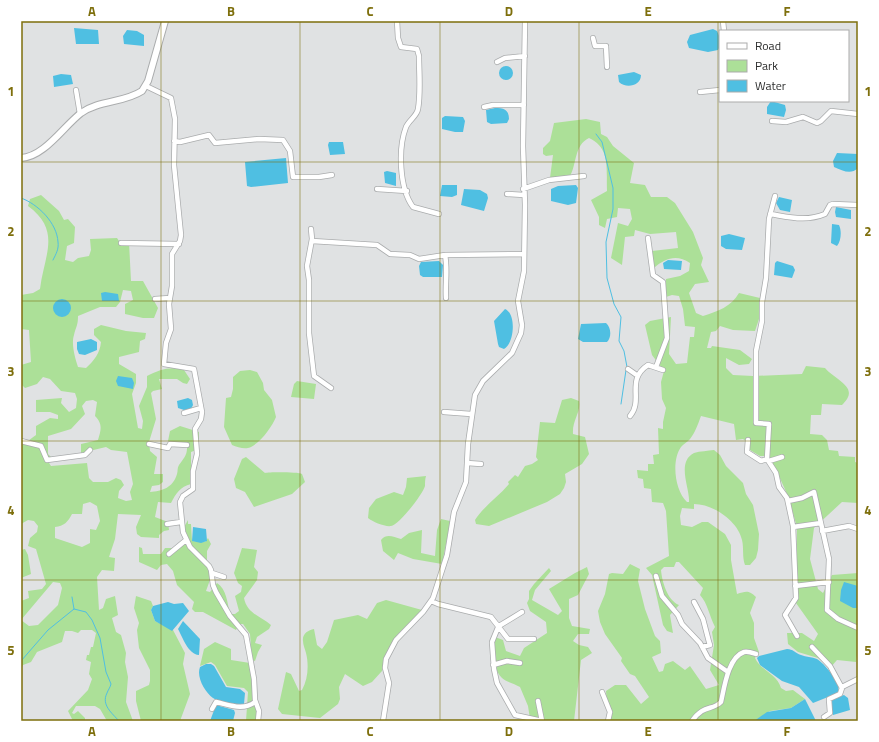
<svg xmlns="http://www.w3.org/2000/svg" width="879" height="742" viewBox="0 0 879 742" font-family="'Titillium Web',sans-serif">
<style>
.green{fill:#ace098;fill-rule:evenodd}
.water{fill:#4fbfe2}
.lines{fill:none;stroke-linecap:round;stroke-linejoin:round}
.stream{stroke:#4fbfe2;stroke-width:1}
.minor-casing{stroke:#aaacad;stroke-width:6}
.secondary-casing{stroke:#aaacad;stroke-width:8}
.minor{stroke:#fff;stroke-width:4.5}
.secondary{stroke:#fff;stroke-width:6}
.grid{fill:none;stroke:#7e6f0c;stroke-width:1;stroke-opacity:0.55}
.neatline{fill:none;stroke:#7e6f0c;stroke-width:1.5}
.grid-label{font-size:13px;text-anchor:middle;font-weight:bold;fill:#7e6f0c}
</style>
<rect width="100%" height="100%" fill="#e0e2e3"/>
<path class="green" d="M586,119L600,122L601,134L607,137L613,146L634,163L630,183L645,185L651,197H667L675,203L693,232L703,258L701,265L709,282L695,284L689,293L696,313L703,316C718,311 731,307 739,293L760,298L759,319L755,331L733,330L720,326L716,331L711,332L707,348H711L712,346L740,350L752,359L749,364L739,365L726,358V368L733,375L753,376L802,374L806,366L825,368C836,381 861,387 842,405L822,404L821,415H811L810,434L822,435L827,440L829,450L838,451L839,456L855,457V462L858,463V503L842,502L814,528L810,559L818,589L823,593L832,575L858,573V648L856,662L837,660L830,668L818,658L798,652L788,644L787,633H802L814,641L818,634L796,603L797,527L788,496L778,474L765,456H760L750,450L748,443L743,439L736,440L734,424L701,416C698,424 695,433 690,439C688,442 683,444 681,447C671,461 675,491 687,502H689C690,488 676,462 694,453C700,451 708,451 714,450L720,455L726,466L743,483L746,494L753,505L759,534L758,550L756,558L750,565H745C742,557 744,548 742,540C738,521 713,504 694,504V509L682,508L680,516L681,525L692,527L702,522H708L725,534L731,545V560L737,594C746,591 749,590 756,597L750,613L754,623V638L759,652L755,658C761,671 777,674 781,688L786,691L793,690L805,699L791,708L770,711L754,721H608L606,691L615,685H626L641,704L649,697L635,676L630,674L621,661L622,658L605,634L600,622L598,611L605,594L609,574L612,573L623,574L630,564L640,569L638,581L645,609L655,636L660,641L661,653L652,657L659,672L663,671L665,664L673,661L685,670L690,666L706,689L719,685L710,670L714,645L712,632L715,627C709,615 708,604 700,595L703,588L679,562H676L674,567H664L661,570C662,581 667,600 679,605L670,615L673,633L667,631L663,625L652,575L646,568L669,556L666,511L663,503L652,502L651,489L644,488L643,479L638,478L637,470L648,471V464H654L653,455L659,454L658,428L663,429V422L666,408L662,399L661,382L664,371L652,355L645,325L650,321L671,317L669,354L676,364L687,363L690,337H694L695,327L685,326L683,309L679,296L672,295L666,297V279L680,276L689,271L690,263C677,254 665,258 654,268L652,251L678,248L676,232L650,234L635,230L634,236L625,237L622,265L611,258L618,223L628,226L632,219L630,209L618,208L617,217L607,219L605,228L599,225V217L591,200L607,191C606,170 611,148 589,138C574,145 577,164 570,176L550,178L553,155L546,156L543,154V148L550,141L554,123Z
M41,195L59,211L64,220L68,219L75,227L74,243L67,246L65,260L73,262L78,258L89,256L91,250L90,239L117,238L119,241L129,242L131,281H143L158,308L154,318H143L125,314V304L133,300L131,291L123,290L120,302L116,307H100L78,316C78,326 76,326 74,335C71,344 75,358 78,367L86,368C94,361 100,353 101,342L94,335V329L101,325L126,331L146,333L145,339L140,341L139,352L119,357V364L136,374V383L132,394L138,428L142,429L143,421L139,406L147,387V376C161,369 170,366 184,370L190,379L187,384L183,383L177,379H159L162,389L153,391L151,393L156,419L149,442L150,451L157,457L154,474H163V482L159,485L152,486L150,492C162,491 173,488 177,474C178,471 177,468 179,465C183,459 187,456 187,448L183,445L168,441L170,431L180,426L199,432V449L191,452V484C180,487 176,493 171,503L158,502L155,517L168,522L169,530L164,531L159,535V538L141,537L137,534L136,527L141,515L118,514L115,539L109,557L115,558L114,571L102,570L97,577L99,610L103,608L106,599L115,596L118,615L112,618L116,632L121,635L126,653L125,662L128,677L126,702L133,721H107L100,709L95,706H76L72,713L74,714L78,711L85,718V721H73L68,711L88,690L92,679L89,674L91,662L86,660L87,655H89L91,647H93L96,633L92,630H81L78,633L72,631H65L62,642L37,652L31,662L23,665L21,669V601L29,598L28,591L42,589L46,584L36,549L28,546L30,538L37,532L38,526L34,521L28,520L21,524V446L36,435V426L50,418L58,419V415L50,412H36V400L62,398L61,403L69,412L76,408L77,399L75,393L61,391L50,379L43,377L37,384L25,388L21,384V365L31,362L29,330L21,329V295L33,293L40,289C44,255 62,231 28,206L30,199ZM93,400L97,402L95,416C103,424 101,430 98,440L81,444V453L106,447L111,450L127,452L133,484L130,492L132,500L126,501L118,498L119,491L124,485L121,480L116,478L108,482H93L89,478L87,463L51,466L49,463L52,458L48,454V436L71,429L85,414L82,406L86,401ZM90,502L97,506L100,521L96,530L90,529V543L82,547L55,538V527C64,526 68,522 72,514H82L83,504ZM53,582L60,583L62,588L58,605L38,625L29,626L21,620Z
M250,370L257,372L263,383L264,390L272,400L276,417C272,427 259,445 248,448C243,449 237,447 232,445L224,427L226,398L231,397L233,389V377L240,371Z
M297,381L316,384L314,399L291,397L294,384Z
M571,398L579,401C581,413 572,420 573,434L585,437L589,454L582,464L565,474L566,482L564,488L560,494L547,502L489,526L476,524L475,520C484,506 498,497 509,484L508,482L515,475L518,477L525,466L532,464L538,460L536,457L540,422L555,423L562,400Z
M246,457L265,473C269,472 299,472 302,474L305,482L292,494L254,507L245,492L236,488L234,479L242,459Z
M426,476C425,479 425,483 425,486C423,494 399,525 391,526C385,527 373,522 368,518L369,508L376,499L394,492L403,495L406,487L407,478Z
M441,519L450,521V524L442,564L413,559L398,553L394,560L383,551L381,540C387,533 393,537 401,539L409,533L422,530L421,553L435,556L437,530Z
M188,520V524H191L192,541L205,542L208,538L211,544L207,551V566L211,571V577L206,591L210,592L217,583C227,590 227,602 230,614H235L239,611L235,596L241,592L242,586L238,583L234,573L242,548L257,550L254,567L258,572L257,580L244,598C247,614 261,616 271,625L269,629L257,637L255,643L262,645L258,652L255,661L252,660L250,634L243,624H239L236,630L203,612H195L192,609L194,602L177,585L173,571L167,564L161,565L157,570L139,562V547L142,548L143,554H161L165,548H177L184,543L183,529Z
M25,549L28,555L31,574L21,578V550Z
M587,567L589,574L578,595L569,599V618L572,626L590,629L589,634H578L573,641L579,645L588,647L592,653L581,660L574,721H533L530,719L528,706L520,687C515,684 506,682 502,678C492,669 493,649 495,637L503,640L506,651L520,656L524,648L547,633L546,622L530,611L527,603L529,599V591L534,584L549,568L551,571L535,590L532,600L558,615L562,611L549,589L575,573Z
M136,596L151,601L153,606L151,610L155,621L173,630L185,653L183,664L190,694L180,721H141L136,701V691L149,685L150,681V670L139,648L137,630L139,623L134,608Z
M386,600L422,610L397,635L384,659L382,671L372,682L363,686L345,674L339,687L340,699L338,704L320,718L282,714L278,709L286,672L291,674L299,691L302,690C308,679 309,665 306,653C305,649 303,645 303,641C302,634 308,630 314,629L317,645L322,649L327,642L334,620L358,615L367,619L377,603Z
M215,642L231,649V660L250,663L254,690L253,702L257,711L256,721H246L248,692L244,688L227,686L215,665L211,662L200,666L204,649Z"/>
<path class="water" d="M74,28L98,30L99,44H76Z
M713,29L717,31C720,37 722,44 718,50L708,52L689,48L687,42L690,35Z
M127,30L137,31L144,35V46L124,44L123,36Z
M499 73a7 7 0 1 1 14 0a7 7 0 1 1-14 0Z
M634,72L641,75C641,86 626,89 619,82L618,75Z
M61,74L71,75L73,84L54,87L53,76Z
M771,101L785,105L786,110L784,117L767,114V107Z
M495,108C503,108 509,109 509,119L507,123L491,124L487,122L486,110Z
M445,116L463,117L465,121L463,132H455L442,129V118Z
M329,142H343L345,154L330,155L328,145Z
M837,153L858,154V168C851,175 843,171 834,167L833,161Z
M286,158L288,183L251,187L247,186L245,162Z
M387,171L396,173V186L385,183L384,172Z
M442,185H457V195L452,197L440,196Z
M576,185L578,188L576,203L568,205L551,201V189L558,186Z
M464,189L480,190L487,194L488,198L484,211L461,205Z
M779,197L792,200L790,212L780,210L776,203Z
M836,207L851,210V219L836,217L835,212Z
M832,224L839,225C842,231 841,241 837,246L831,243Z
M729,234L745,238L742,250L726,249L721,246V236Z
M668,260L682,261L681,270L664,269L663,263Z
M439,261L443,265L442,277H423L420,275L419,266L421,262Z
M777,261L793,266L795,270L792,278L774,275L775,263Z
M105,292L118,294L119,301H102L101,293Z
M53 308a9 9 0 1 1 18 0a9 9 0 1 1-18 0Z
M505,309C517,314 514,344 504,349L499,347L498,344L494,321Z
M606,323C611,327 612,337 607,342H583L578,339L581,324Z
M91,339L97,342V350L85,355L79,354L77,349V342Z
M118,376L132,378L134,383L133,389L118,386L116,381Z
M188,398L192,400L193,405L191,409L184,410L178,408L177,401Z
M193,527L206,529L207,541L201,543L192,541Z
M844,582L858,586L857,608H853L840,601L841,590Z
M168,602L174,604L183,603L189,611L172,631L155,621L151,610L153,606Z
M183,621L200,639L199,655C188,654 183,638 178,629Z
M787,649C793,649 795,653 801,655C806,657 812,657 817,659C825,664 842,684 838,693L813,703L799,687L782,681L760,665L757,658L759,656Z
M206,664H211L214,666L226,687L240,689L245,693L244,704C237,706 219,702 213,698C205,692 196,677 200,667Z
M844,695L848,698L850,710L833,715L830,701L832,699Z
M805,699L816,721H754L767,712L791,708Z
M216,705L234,710L235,713L233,721H210Z"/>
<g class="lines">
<path class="stream" d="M596,134L602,142L613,188V209L606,242L607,278L614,304L621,317L619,341L624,351L627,367
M21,198C38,204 57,223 58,242C59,249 56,254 53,260
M621,404L626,370
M72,597L74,609L86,612L92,620L100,638L106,672L111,684C110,688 108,690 107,693C101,705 112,713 119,721
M21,661L48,630L74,609"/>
<defs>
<path id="minor" d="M397,21L398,38L401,47L417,49L419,56C419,73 421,92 418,109C417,116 409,120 406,127C398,148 399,188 413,207L439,214
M723,21L724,31
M593,38L595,46H606L607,67
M497,62L505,58L525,56
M146,86L171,98L175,119L174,165L181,235L180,241L172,254V286L169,304L171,329L166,343L164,364L194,369L202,412L201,419L195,429L197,454L193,471V489L183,496L180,502L183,532L190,547L209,566L211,570L213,585L216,592L230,616L246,635L254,679L255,700L259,711L258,721
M76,90L80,114
M700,92L720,90
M484,107L493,105H524
M772,121L786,122L803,117L817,123L821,121L831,111L858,114
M174,141L180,142L209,135L215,143L259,139L283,140L290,151L293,177H319L332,175
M377,189L407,191
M523,189L549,180L584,176
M507,194L524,195
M775,196L769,219L766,278L762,302V321L756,351V423L769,424L767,459L776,473L779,487L787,498L793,526L796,598L785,615L797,636
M770,214C789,217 806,222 825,214L830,205L833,204L858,205
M311,229L312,239L307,266L309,280V333L314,376L331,388
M648,238L653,275L663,282L667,338L656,367
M312,241L377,245L390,254L410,255L419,259L445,255L524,254
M121,243L179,244
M445,255C448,270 445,283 446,298
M155,299L170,298
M628,369L638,376
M444,412L471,414
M184,413L201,408
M630,416C644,400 625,380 648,365L663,370
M748,440L747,452L761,461L767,459
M21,441L41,446L47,460L85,455L90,450
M149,444L168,448L170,444L187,445
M769,461L782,457
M467,463L481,464
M788,501L802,498L814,492L829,559L827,610L838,619L858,628
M167,524L181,522
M793,527L821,523
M822,531L849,526L858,529
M169,554L186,540
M212,573L224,577
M656,576L662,596L678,615L682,624L700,643L708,658L728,672
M795,586L829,582
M431,601L438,604L491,617L508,639H534
M694,602L703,619L709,642L710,645L702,647
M499,625L492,642L494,669L497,683L515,715L542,721
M499,626L522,612
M812,647L830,666L842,688L840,694L829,699L830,713L824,717
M493,665L507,661L520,663
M842,687L858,679
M602,692L610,712L608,721
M538,701L542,721
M212,709L216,702C230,705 243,711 255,702
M383,721L389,683L385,668L386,659L396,640L423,612L433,598L447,555L454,512L466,482L468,444L475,395L483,381L512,353L521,333L522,325L518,301L524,271L525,205L523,146L525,21
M692,721C704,704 712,711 721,702C724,689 728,657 744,652C748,651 753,653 756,654"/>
<path id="secondary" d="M21,158C44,157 63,127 81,113C99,100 124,103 142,91L148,81L165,21"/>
</defs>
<use href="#minor" class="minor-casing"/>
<use href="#secondary" class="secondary-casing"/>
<use href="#minor" class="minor"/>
<use href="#secondary" class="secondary"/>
</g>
<path class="grid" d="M161,21V721M300,21V721M440,21V721M579,21V721M718,21V721M21,162H858M21,301H858M21,441H858M21,580H858"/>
<rect width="879" height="742" fill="none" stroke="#ffffff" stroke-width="44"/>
<rect x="719" y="30" width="130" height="72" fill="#ffffff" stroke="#ababab"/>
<rect x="727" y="43" width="20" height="6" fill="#ffffff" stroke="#ababab"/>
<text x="755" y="50" font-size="12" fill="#2d2e2e">Road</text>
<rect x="727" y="60" width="20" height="12" fill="#ace098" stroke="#ababab"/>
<text x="755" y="70" font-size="12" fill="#2d2e2e">Park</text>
<rect x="727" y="80" width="20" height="12" fill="#4fbfe2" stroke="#ababab"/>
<text x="755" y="90" font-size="12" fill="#2d2e2e">Water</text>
<rect x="22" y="22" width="835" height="698" class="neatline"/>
<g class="grid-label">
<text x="92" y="16">A</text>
<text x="231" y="16">B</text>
<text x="370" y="16">C</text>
<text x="509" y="16">D</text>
<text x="648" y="16">E</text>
<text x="787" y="16">F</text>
<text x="11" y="96">1</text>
<text x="868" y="96">1</text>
<text x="11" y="236">2</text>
<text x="868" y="236">2</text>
<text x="11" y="376">3</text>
<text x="868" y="376">3</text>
<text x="11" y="515">4</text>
<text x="868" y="515">4</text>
<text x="11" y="655">5</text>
<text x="868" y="655">5</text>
<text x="92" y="736">A</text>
<text x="231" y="736">B</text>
<text x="370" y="736">C</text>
<text x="509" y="736">D</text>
<text x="648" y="736">E</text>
<text x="787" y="736">F</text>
</g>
</svg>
